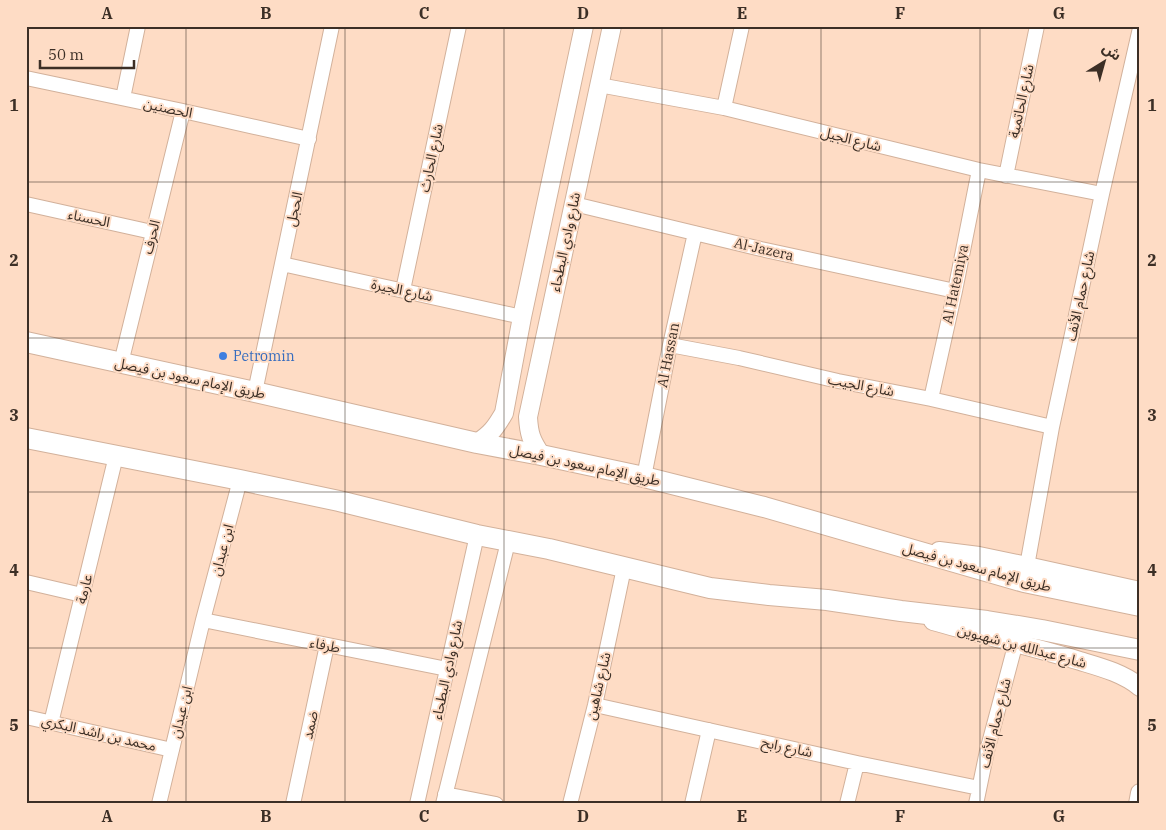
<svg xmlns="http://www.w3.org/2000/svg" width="1166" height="830" viewBox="0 0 1166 830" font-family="'IBM Plex Serif','Noto Sans Arabic',serif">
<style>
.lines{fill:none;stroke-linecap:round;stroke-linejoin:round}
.minor-casing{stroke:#d2b19b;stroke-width:16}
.tertiary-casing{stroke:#d2b19b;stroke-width:20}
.secondary-casing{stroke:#d2b19b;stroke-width:22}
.minor{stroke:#fff;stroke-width:14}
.tertiary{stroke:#fff;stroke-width:18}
.secondary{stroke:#fff;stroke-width:20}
.grid{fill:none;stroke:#3c2f26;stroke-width:1;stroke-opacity:0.55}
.shop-dot{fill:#3f7fe0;stroke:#fedcc5;stroke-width:2}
.labels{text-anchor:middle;stroke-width:4;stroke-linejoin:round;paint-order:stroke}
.street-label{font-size:14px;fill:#3c2f26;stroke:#fedcc5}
.shop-label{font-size:14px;fill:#366cbe;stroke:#fedcc5;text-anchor:start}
.neatline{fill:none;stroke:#3c2f26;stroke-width:2}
.grid-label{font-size:16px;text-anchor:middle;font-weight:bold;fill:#3c2f26}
</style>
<rect width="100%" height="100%" fill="#fedcc5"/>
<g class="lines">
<defs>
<path id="minor" d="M26,78L183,111L309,139
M599,85L724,108L979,170L1102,194
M123,98L138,26
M724,108L742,26
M1006,176L1037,26
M26,204L152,232
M574,204L761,249L955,291
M282,264L522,317
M403,290L459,26
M670,345L739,358L838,381L931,399L1052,427
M121,363L183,111
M255,392L332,26
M931,399L955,291L979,170
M644,477L670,345L695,233
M1027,566L1052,427L1102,194L1140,28
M26,582L82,595
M203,620L447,669
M595,705L857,763L979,788
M26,717L172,750
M51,723L116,456
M445,794L496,804
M159,804L203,620L240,480
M293,804L327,645
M417,804L477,535
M443,804L508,542
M570,804L595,705L624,568
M692,804L709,730
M847,804L857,763
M976,804L987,751L1016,642"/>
<path id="tertiary" d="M477,443C491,434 496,427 504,413L522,317L584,26
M541,455C531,440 529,434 528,417L612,26
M939,551L979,556L1027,566L1140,591
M933,621C982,635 1031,646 1080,661C1100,667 1123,673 1140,687
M1138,804L1140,793"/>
<path id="secondary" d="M26,342L255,392L477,443L541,455L644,477L764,507L1024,582L1140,606
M26,438L240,480L339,501L477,535L549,549L710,588L769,595L827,600L901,611L987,621L1042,630L1140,650"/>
</defs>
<use href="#minor" class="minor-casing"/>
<use href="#tertiary" class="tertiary-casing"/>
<use href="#secondary" class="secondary-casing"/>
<use href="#minor" class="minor"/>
<use href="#tertiary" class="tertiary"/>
<use href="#secondary" class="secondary"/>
</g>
<path class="grid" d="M186,26V804M345,26V804M504,26V804M662,26V804M821,26V804M980,26V804M26,182H1140M26,338H1140M26,492H1140M26,648H1140"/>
<circle class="shop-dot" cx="223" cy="356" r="5"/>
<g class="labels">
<g class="street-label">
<text transform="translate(1021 101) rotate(-78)" y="5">شارع الحاتمية</text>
<text transform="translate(168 108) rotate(12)" y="5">الحصنين</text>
<text transform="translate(851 139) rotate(14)" y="5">شارع الجيل</text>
<text transform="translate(431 158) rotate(-78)" y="5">شارع الحارث</text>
<text transform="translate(294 209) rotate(-78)" y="5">الحجل</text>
<text transform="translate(89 218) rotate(12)" y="5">الحسناء</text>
<text transform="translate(151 237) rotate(-76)" y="5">الحرف</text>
<text transform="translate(565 242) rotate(-78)" y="5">شارع وادي البطحاء</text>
<text transform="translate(764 249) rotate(13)" y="5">Al-Jazera</text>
<text transform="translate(955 284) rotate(-78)" y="5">Al Hatemiya</text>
<text transform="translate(402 290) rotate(12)" y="5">شارع الجيرة</text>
<text transform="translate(1080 296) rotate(-78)" y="5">شارع حمام الأنف</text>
<text transform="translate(668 355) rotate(-79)" y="5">Al Hassan</text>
<text transform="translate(190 378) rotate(12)" y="5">طريق الإمام سعود بن فيصل</text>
<text transform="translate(861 385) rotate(11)" y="5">شارع الجيب</text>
<text transform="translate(585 465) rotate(12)" y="5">طريق الإمام سعود بن فيصل</text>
<text transform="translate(222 550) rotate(-75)" y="5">ابن عبدان</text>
<text transform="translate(977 567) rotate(15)" y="5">طريق الإمام سعود بن فيصل</text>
<text transform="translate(84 589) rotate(-76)" y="5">عارمة</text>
<text transform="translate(325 645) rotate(11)" y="5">طرفاء</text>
<text transform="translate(1022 646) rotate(15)" y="5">شارع عبدالله بن شهيوين</text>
<text transform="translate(447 670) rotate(-78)" y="5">شارع وادي البطحاء</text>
<text transform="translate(598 686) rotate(-77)" y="5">شارع شاهين</text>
<text transform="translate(181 712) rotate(-76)" y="5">ابن عيدان</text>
<text transform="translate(995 723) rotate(-76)" y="5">شارع حمام الأنف</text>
<text transform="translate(310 725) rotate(-78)" y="5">ضمد</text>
<text transform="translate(99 733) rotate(13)" y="5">محمد بن راشد البكري</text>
<text transform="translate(787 747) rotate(12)" y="5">شارع رابح</text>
</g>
<g class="shop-label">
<text x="233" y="361">Petromin</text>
</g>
</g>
<rect width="1166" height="830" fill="none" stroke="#fedcc5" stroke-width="55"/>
<g transform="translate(1104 62) rotate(37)" stroke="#fedcc5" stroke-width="4" paint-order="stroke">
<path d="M0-4L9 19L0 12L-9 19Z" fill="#3c2f26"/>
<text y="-8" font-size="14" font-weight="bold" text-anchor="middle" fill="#3c2f26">ش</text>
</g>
<path d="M40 60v8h94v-8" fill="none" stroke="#3c2f26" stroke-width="2.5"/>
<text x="48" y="60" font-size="15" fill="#3c2f26" stroke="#fedcc5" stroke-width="4" paint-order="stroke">50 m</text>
<rect x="28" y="28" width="1110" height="774" class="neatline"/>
<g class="grid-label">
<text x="107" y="19">A</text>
<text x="266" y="19">B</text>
<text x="424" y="19">C</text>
<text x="583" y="19">D</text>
<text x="742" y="19">E</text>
<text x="900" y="19">F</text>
<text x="1059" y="19">G</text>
<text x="14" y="111">1</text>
<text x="1152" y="111">1</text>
<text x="14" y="266">2</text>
<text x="1152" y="266">2</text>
<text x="14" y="421">3</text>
<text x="1152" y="421">3</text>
<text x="14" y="576">4</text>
<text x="1152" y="576">4</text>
<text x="14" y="731">5</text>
<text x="1152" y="731">5</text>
<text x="107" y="822">A</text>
<text x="266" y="822">B</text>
<text x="424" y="822">C</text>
<text x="583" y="822">D</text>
<text x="742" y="822">E</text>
<text x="900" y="822">F</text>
<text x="1059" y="822">G</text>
</g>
</svg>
